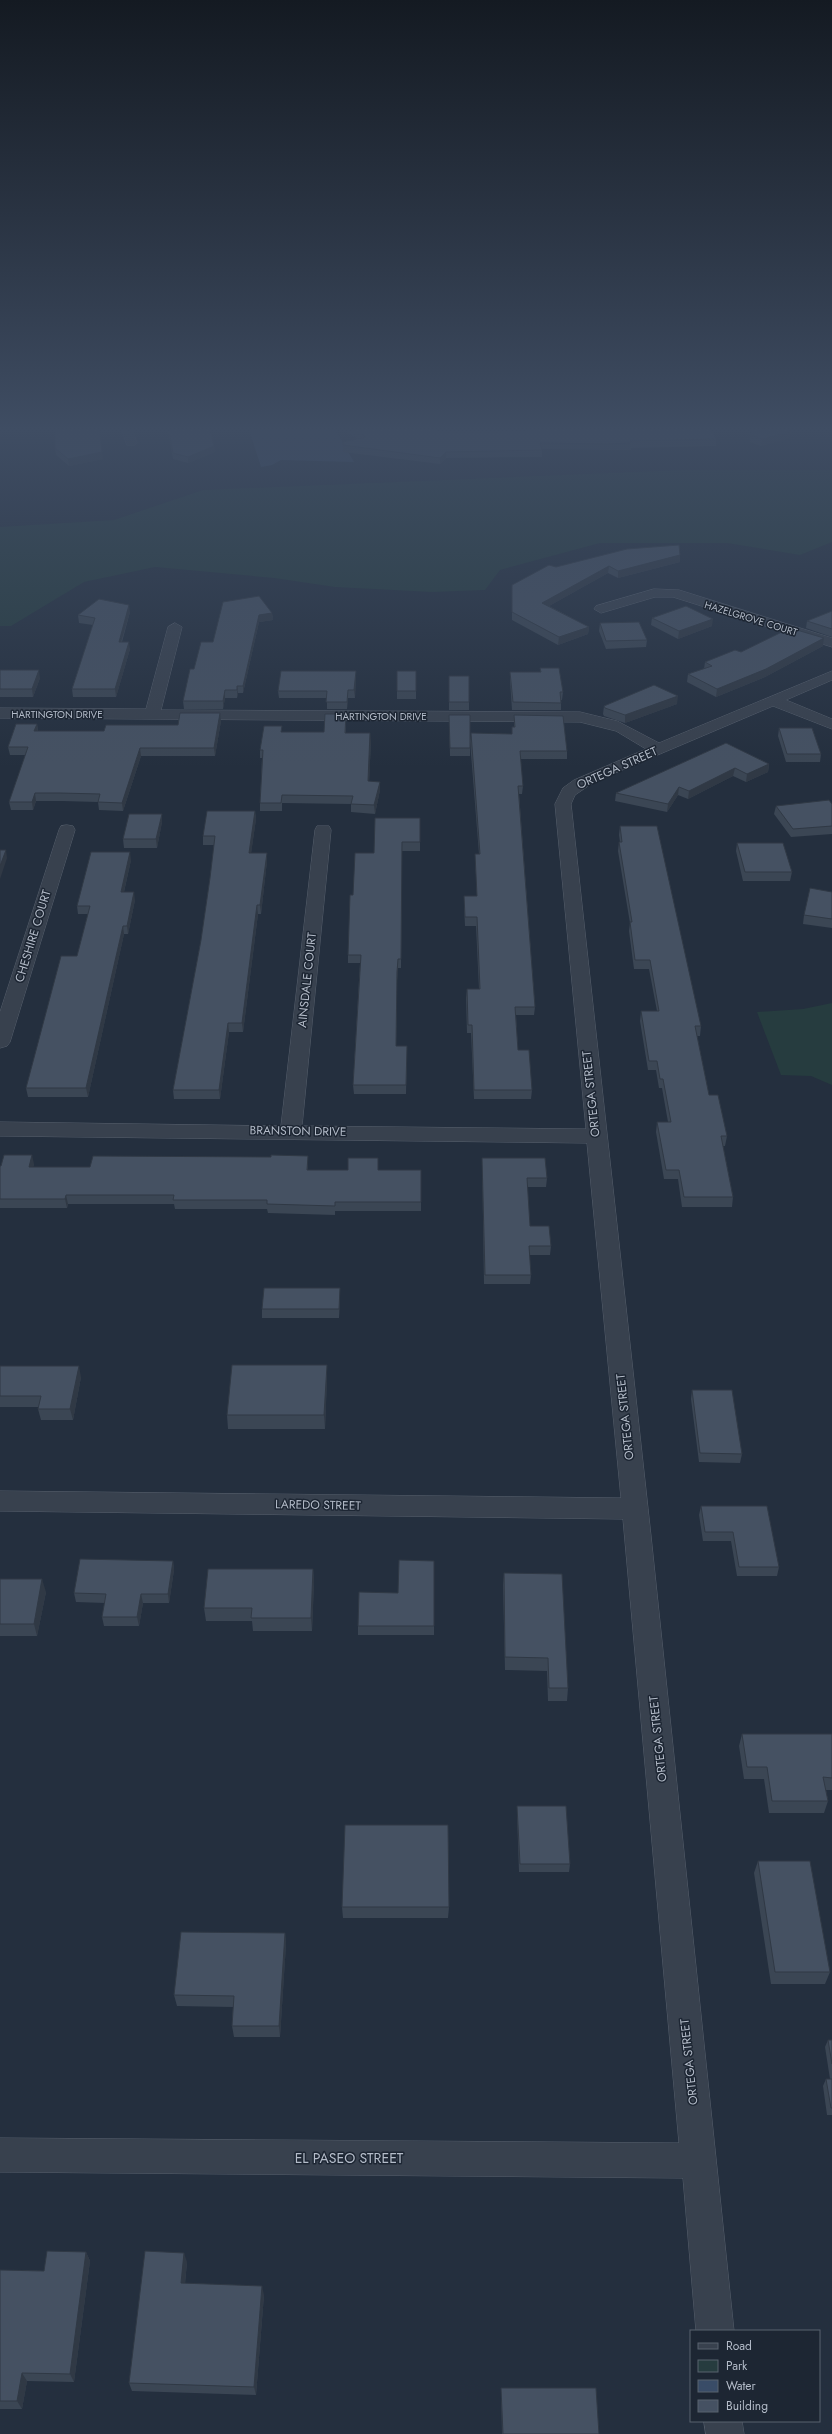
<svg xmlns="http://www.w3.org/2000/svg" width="832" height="2434" viewBox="0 0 832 2434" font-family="Jost,sans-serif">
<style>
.green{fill:#263c3f}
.water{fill:#394c67}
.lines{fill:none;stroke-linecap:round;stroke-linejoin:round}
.minor-casing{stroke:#565f6c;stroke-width:1}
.minor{fill:#38414e;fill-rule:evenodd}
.wall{fill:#3b4654}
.shaded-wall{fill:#303945}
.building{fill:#455162;stroke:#303945}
.labels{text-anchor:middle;stroke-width:3;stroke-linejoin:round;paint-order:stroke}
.far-street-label{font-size:10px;fill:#b4bcc9;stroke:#1d2633}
.street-label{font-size:12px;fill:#b4bcc9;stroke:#1d2633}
.near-street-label{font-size:14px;fill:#b4bcc9;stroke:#1d2633}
</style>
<rect width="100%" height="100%" fill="#242f3e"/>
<path class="green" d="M683,470H832V542L800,555L727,543H600L500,570L485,590L432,592L335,587L274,578L155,567L84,582L11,626H0V527L114,520L203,490Z
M832,1003V1085L811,1076L781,1075L757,1012L803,1009Z"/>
<path class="water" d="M248,426H333L354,462L281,460L272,465L261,467Z"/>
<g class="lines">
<defs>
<path id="minor" d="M121,426H131L137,443L135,445H127Z
M654,589L679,590L832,638V647L673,597H655L601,613L594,609L596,606Z
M175,623L182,627L161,710L580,712L617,721L659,743L832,671V680L786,700L832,719V729L773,706L594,782L575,795L571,804L651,1536L734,2331H696L683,2178L0,2172V2138L679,2143L623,1519L0,1511V1491L621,1498L587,1143L0,1136V1122L281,1126L315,830L317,826H329L331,830L302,1126L586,1129L555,804L563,788L574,780L646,749L616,731L580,722L0,718V708L146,709L168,627Z
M67,825L73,826L75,830L10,1042L7,1046L0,1048V1012L59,830L61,826Z
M704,2421H742L744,2434H706Z"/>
</defs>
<use href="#minor" class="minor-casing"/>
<use href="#minor" class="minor"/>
</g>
<path class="wall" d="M167,426H209L214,446L215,452L188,463L173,459Z
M349,426H547L499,430H441L439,431L441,432L716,439V446L631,448V450H606L542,449V457L446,458L440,464L343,452V442L358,439L348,433V427Z
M749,426H793L789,438L761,446L750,442Z
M55,448L103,459L69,466L56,455Z
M680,562L618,578L608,573L549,606L589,627L588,634L558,645L512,620V585L556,567Z
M832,611V637L806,628L807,621Z
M130,612L122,642L130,649L116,697H73L72,689L93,625L79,623L78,615Z
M272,613L273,620L259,622L243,693H238L237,698H225L223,709H184L183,701L194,669L213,642Z
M652,618L712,626L678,639L651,625Z
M600,623L647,640L646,647L606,649L599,631Z
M824,638L823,646L765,677L716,697L687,682L688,674L704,669L705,662L741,652Z
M540,668L563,692L562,700H561V710H512L510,680V672H540Z
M0,670L40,678L33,697H0Z
M356,671L355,698H348L347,709H327V698H279L278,691Z
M397,671H416V699H397Z
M449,676L469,702V710H449Z
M677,704L625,723L604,716L603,714L604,706Z
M449,715L470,748V756H450Z
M514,715L567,751V759H520L523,786L522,794H519L535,1007L534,1015H516L518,1050L532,1090L531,1099H474L471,1033H467L466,998L467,989H479L476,926H465L464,905V896H477L475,854H479L470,741L471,733L512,734V727H514Z
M221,721L215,756H141L123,811L99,810L98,802L62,801H36L33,810H11L9,802L26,755H10L8,747L37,724L38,731H104L178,725Z
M346,722V733L371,741L369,781L380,790L375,814L351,812V804L282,803V811H260V803L262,758H260V750L282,732H324Z
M779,728L821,754L820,762H786L778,736Z
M726,743L769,764L768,772L746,782L733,776L688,799L678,795L667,812L615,801L616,793Z
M832,804V834L791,837L774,814L776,806Z
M255,811L256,819L251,853H267V861L261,914H258L243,1032H229L220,1099H174L173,1090L201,940L210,878L214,845H203V836Z
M162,814V822L157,848H124L123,839Z
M420,818V851H402L401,968H398L397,981L396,1046H407L406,1094H354L353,1085L360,963H348V955L353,895L374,853Z
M620,826L701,1026L700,1036H697L709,1095L727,1136L725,1146H723L733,1197L732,1207H682L678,1179H664L656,1132L657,1122H668L662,1088H659L656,1070H648L640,1021L641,1011H657L649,969H634L629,931L630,923L618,851L619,842H620L619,835Z
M737,843L792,872L790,881H743L736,851Z
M131,860L124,892L135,900L128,934H124L88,1097H28L26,1088L77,956L88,914H78L77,906Z
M832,892V928L803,924L804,915Z
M482,1158L547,1178L546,1187H527L530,1226L551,1246L550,1255H529L531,1275L530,1284H484Z
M34,1164L33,1167H90L308,1165V1170H421V1211H335V1215L268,1213L267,1209H175L174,1204H68L67,1208H0V1166Z
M340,1297L339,1318H262V1309Z
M327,1365V1378L325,1429H228L227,1415Z
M0,1366L81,1377L73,1420H41L38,1409L39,1407H0Z
M692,1390L742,1454L740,1463L699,1462L691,1399Z
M701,1506L779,1567L777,1576H737L731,1541H703L699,1515Z
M173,1561L174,1570L169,1603H143L139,1626H104L102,1617L105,1603L76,1602L74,1593Z
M434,1561V1635H358V1626L398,1593Z
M313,1569L314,1582L312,1631H253L252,1621H206L204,1608Z
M504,1573L568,1688L567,1701H548L547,1671L505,1670L503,1585Z
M0,1579L46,1592L37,1636H0Z
M742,1734H832V1790H826L828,1801L824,1813H769L764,1779H744L739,1746Z
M517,1806L570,1864L569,1872H519L517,1814Z
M758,1861L830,1972L825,1984H771L754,1873Z
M342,1907H449L448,1918H343Z
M285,1933L286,1944L280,2037H234L232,2026L233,2007L177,2006L174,1995Z
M828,2040H832V2115H827L823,2086L826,2079H830L825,2047Z
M86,2252L90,2261L74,2382L27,2381L22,2409H0V2270L44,2271Z
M187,2262L185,2284L264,2295L256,2395L132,2391L129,2383Z
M501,2388L599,2434H502L501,2393Z"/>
<path class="shaded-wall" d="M0,426H5L0,435Z
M99,426L103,459L69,466L68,459Z
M437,426H441V430L434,435V428Z
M499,426H547L499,430Z
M792,426H793L789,438L761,446L762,439Z
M214,446L215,452L188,463V457Z
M446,452V458L440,464V458Z
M680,555V562L618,578V571Z
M609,566L608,573L542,610V603Z
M129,605L130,612L119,649V642Z
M272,613L273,620L259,622L243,693V686L259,615Z
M713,619L712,626L678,639L679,631Z
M589,627L588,634L558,645L559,637Z
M824,638L823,646L765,677L716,697L717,689Z
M129,642L130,649L116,697L115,689Z
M39,670L40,678L33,697L32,689Z
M356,671V678L355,698L354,690Z
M237,686L238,693L237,698Z
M225,690V698L223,709V701Z
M348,690V698L347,709V702Z
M678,696L677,704L625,723V715Z
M220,713L221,721L215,756L214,748Z
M346,714V722L345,741V733Z
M37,724L38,732L34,731Z
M370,733L371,741L369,789L368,781Z
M140,748L141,756L123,811L122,803Z
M769,764L768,772L746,782L747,774Z
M735,768L733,776L688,799L689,791Z
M380,782V790L375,814L374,805Z
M679,787L678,795L667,812L668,804Z
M35,793L36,801L33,810L32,802Z
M255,811L256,819L250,861L249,853Z
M162,814V822L157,848L156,839Z
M6,850L7,858L0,879V866Z
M130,852L131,860L122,900L121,892Z
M267,853V861L261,914L260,905Z
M134,892L135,900L128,934L127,926Z
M257,905L258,914L243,1032L242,1023Z
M123,926L124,934L88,1097L86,1088Z
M398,959V968L397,981V972Z
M228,1023L229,1032L220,1099L219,1090Z
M32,1155L34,1164L31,1176L29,1167Z
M308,1156V1165L307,1179V1170Z
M66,1195L68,1204L67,1208L65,1199Z
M340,1288V1297L339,1318V1309Z
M327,1365V1378L325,1429L324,1415Z
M79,1366L81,1377L73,1420L70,1409Z
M173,1561L174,1570L169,1603L168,1594Z
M313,1569L314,1582L312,1631L311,1618Z
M42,1579L46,1592L37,1636L34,1624Z
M141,1594L143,1603L139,1626L137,1617Z
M285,1933L286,1944L280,2037L279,2026Z
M86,2252L90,2261L74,2382L70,2374Z
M184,2253L187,2262L184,2293L181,2283Z
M262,2286L264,2295L256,2395L254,2387Z
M22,2373L27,2381L22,2409L17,2401Z"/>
<path class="building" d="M55,426H99L102,452L68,459L55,448Z
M168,426H209L214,446L188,457L173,453Z
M349,426H437L434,428L441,432H499L588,426H709L716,439L630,441L631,443L607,444L540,443L542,450L446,452L440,458L343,445V442L366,437L348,427Z
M750,426H792L790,432L762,439L751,435Z
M679,545L680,555L618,571L609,566L542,603L589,627L559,637L512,612V585L549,565L556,567L627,549Z
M259,596L272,613L259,615L243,686H237V690H225L223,701H183L190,669H194L201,642H213L223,602Z
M99,599L129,605L119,642H129L115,689H72L95,618L78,615Z
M686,606L713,619L679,631L652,618Z
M832,611V629L807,621Z
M639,622L647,640L606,641L600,623Z
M790,628L824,638L766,669L717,689L688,674L712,666L705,662L735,650L741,652Z
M540,668H559L563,692H560L561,703L513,702L510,672H541Z
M0,670H39L32,689H0Z
M281,671H356L354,690H348L347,702H326L327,691H278Z
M397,671H416V691H397Z
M449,676H469V702H449Z
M654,685L678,696L625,715L605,708L604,706Z
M180,713H220L214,748H140L122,803L98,802L100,794L60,793H35L32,802H9L28,747H8L16,724H37L34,731H104L106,725H178Z
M325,714H346L345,733H370L368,781L380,782L374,805L351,804L353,796L282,795L281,803H260L263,750H260L264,726H282L281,732H324Z
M449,715H470V748H450Z
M514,715L563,716L567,751H520L523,786H518L535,1007H515L518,1050H529L532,1090H474L472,1025H468L467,989H480L477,917H465L464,896H477L475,854H480L471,733L512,734V727H515Z
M779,728H812L821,754H787Z
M726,743L769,764L747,774L735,768L689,791L679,787L668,804L616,793Z
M829,800L832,804V826L793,829L776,806Z
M207,811H255L249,853H267L260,905H257L242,1023H228L219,1090H173L201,940L210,878L215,836H203Z
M129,814H162L156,839H123Z
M375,818H420V842H402L401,959H398L397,972L396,1046H407L406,1085H353L361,955H348L350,895H353L355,853H374Z
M620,826H657L701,1026H695L709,1095H718L727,1136H721L733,1197H684L679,1170H666L657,1122H671L663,1079H660L657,1061H649L641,1011H659L650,960H635L630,922H632L619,842H622Z
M737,843H783L792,872H745Z
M0,850H6L0,866Z
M91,852H130L121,892H134L127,926H123L86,1088H26L61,956H77L90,906H77Z
M810,888L832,892V919L804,915Z
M4,1155H32L29,1167H90L93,1156L271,1157V1155L308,1156L307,1170H348V1158H378V1170H421V1202H335V1206L267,1204V1200H173L174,1195H66L65,1199H0V1166H1Z
M482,1158H545L547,1178H527L530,1226H549L551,1246H529L531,1275H485Z
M264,1288H340L339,1309H262Z
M232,1365H327L324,1415H227Z
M0,1366H79L70,1409H38L41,1396H0Z
M692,1390H732L742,1454L700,1453Z
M701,1506H767L779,1567H739L733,1532H705Z
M80,1559L173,1561L168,1594H141L137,1617H102L106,1594L74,1593Z
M399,1560L434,1561V1626H358L359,1592L398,1593Z
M208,1569H313L311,1618H251L252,1608H204Z
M504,1573L562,1574L568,1688H549L548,1658L505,1657Z
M0,1579H42L34,1624H0Z
M742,1734H832V1778L823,1777L828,1801H772L767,1767H747Z
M517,1806H566L570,1864H520Z
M345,1825H448L449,1907H342Z
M758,1861H810L830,1972H775Z
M181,1932L285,1933L279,2026H232L234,1996L174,1995Z
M828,2040H832V2064Z
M826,2079H832V2108H831Z
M47,2251L86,2252L70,2374L22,2373L17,2401H0V2270L44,2271Z
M145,2251L184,2253L181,2283L262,2286L254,2387L129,2383Z
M501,2388H596L599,2434H503Z"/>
<linearGradient id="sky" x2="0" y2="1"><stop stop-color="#141a22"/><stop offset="0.56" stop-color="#3f4d63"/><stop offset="1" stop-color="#3f4d63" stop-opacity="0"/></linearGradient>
<rect width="832" height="767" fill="url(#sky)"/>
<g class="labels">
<g class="far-street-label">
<text transform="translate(751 618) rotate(17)" y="4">HAZELGROVE COURT</text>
<text x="57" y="718">HARTINGTON DRIVE</text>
<text x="381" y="720">HARTINGTON DRIVE</text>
</g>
<g class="street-label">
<text transform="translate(617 768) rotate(-24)" y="4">ORTEGA STREET</text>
<text transform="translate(33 936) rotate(-73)" y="4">CHESHIRE COURT</text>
<text transform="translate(307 980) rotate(-84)" y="4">AINSDALE COURT</text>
<text transform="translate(591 1094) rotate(-96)" y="4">ORTEGA STREET</text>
<text transform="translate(298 1131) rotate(1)" y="4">BRANSTON DRIVE</text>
<text transform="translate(625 1417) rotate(-96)" y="4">ORTEGA STREET</text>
<text transform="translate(318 1505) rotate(1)" y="4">LAREDO STREET</text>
<text transform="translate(658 1739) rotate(-96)" y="4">ORTEGA STREET</text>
<text transform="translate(689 2062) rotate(-96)" y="4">ORTEGA STREET</text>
</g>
<g class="near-street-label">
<text x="349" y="2163">EL PASEO STREET</text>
</g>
</g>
<rect x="690" y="2330" width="130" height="92" fill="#1d2633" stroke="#59626f"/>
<rect x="698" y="2343" width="20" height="6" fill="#38414e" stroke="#59626f"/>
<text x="726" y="2350" font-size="12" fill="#b4bcc9">Road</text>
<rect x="698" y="2360" width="20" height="12" fill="#263c3f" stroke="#59626f"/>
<text x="726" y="2370" font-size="12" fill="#b4bcc9">Park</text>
<rect x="698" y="2380" width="20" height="12" fill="#394c67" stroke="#59626f"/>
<text x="726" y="2390" font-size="12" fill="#b4bcc9">Water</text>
<rect x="698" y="2400" width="20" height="12" fill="#455162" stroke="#59626f"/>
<text x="726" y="2410" font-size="12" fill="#b4bcc9">Building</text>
</svg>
